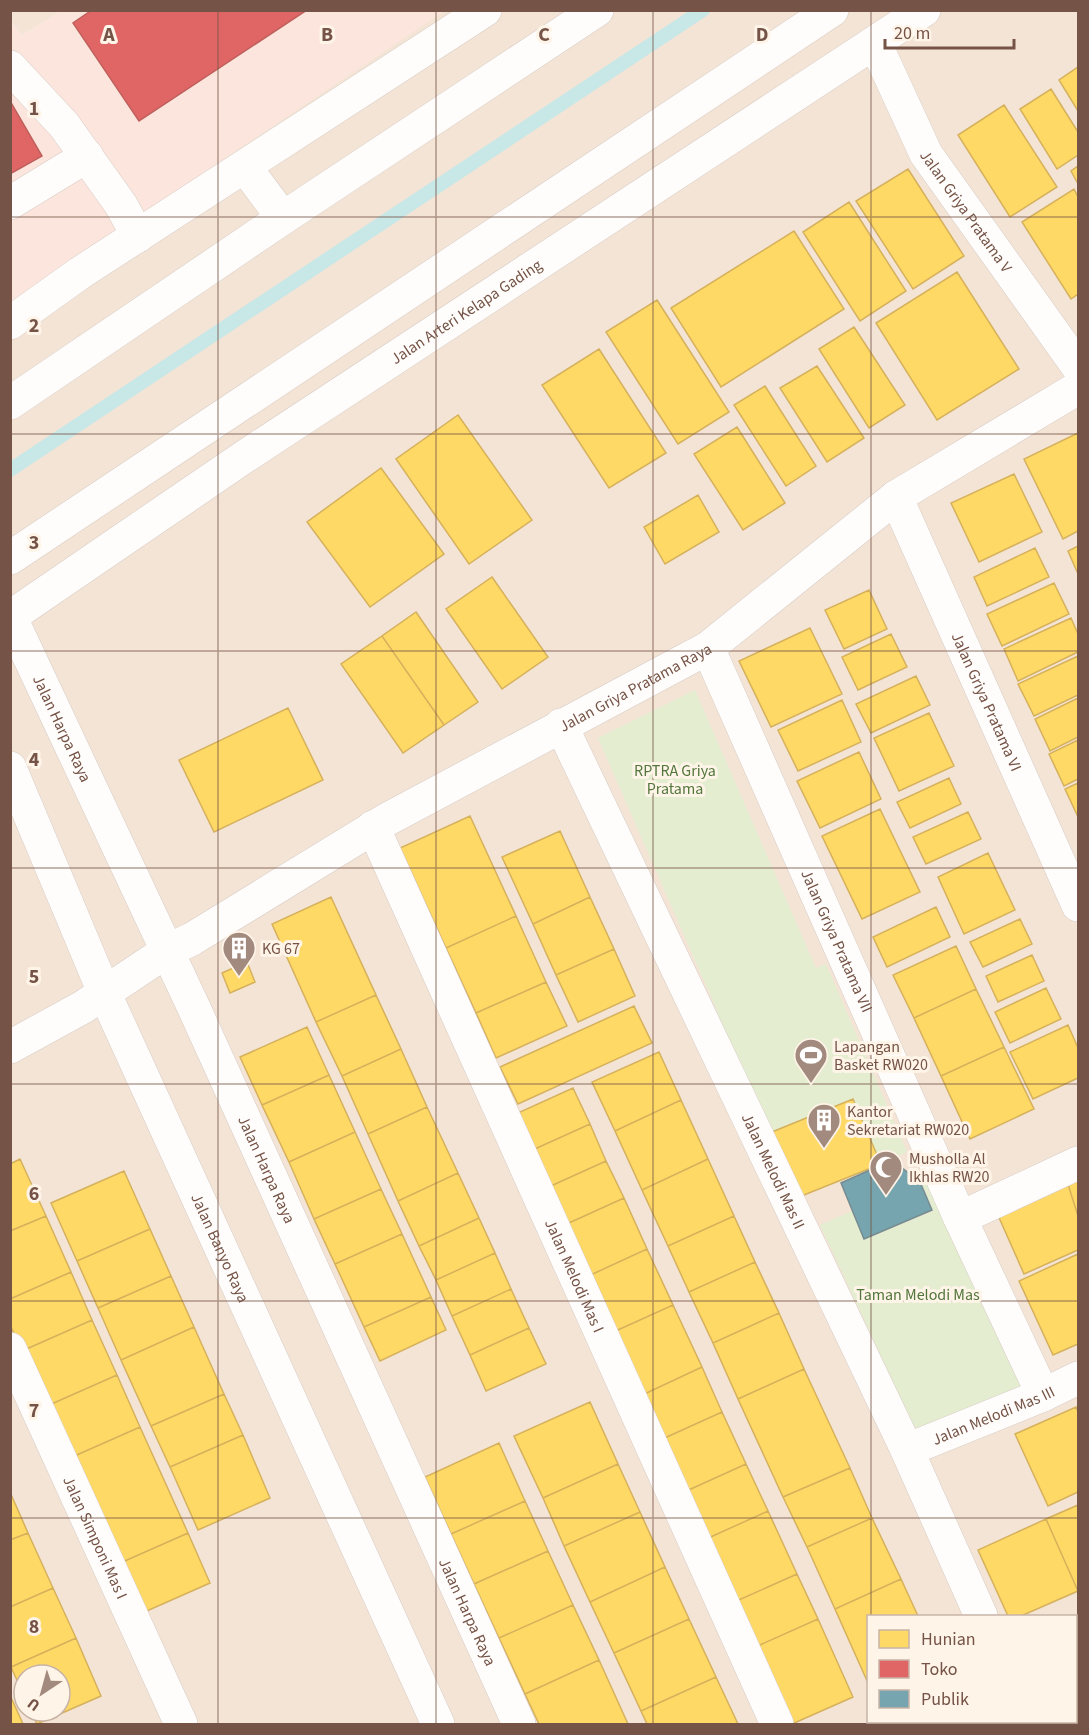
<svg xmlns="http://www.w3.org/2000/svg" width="1089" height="1735" viewBox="0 0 1089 1735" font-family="'Source Sans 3',sans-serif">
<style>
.residential{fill:#f3e4d6;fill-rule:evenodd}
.commercial{fill:#fbe5dc}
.green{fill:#e4edd0}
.homes{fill:#ffd966;stroke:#d6b15c;stroke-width:1.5}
.shops{fill:#e06666;stroke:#c0605c;stroke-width:1.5}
.public{fill:#76a5af;stroke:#768c90;stroke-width:1.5}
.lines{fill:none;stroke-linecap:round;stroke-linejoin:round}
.stream{stroke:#c8e7e7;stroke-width:14}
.minor-casing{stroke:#d8ccc5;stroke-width:34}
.minor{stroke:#fefdfb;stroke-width:33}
.grid{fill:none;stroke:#755346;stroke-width:1.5;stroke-opacity:0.55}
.labels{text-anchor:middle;stroke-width:6;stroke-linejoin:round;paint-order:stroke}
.street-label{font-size:16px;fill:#755346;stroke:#fff4e8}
.park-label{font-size:16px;fill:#52763c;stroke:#fff4e8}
.poi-label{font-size:16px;fill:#755346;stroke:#fff4e8;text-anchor:start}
.grid-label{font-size:20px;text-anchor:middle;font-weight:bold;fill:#755346;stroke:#fff4e8;stroke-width:6;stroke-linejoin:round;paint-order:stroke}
</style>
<rect width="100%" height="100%" fill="#f7efe6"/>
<path class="residential" d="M10,11H61L22,35L11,21Z
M444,11H1078V1724H11L10,302ZM868,1616H1076V1722H868ZM24,1675H60V1711H24Z"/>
<path class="commercial" d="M61,11H444L11,302L10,21L22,35Z"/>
<path class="green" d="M695,690L816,968L826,964L907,1152L794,1199L715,1015L718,1013L598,738Z
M931,1177L1025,1386L918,1436L820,1225L852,1211L865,1239L933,1211L920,1182Z"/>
<path class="homes" d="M1078,67V111L1059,80Z
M1051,89L1078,132V155L1057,169L1020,109Z
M1004,105L1057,187L1010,217L958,135Z
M1078,166V184L1071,171Z
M908,169L964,256L913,289L856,201Z
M1074,189L1078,197V294L1071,299L1022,222Z
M849,202L906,291L860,321L803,232Z
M794,231L844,309L721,387L671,308Z
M957,272L1019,369L937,420L876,323Z
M657,300L729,412L678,444L606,332Z
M854,327L905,405L869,428L819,349Z
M599,349L666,453L609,488L542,385Z
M817,366L864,438L827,462L780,388Z
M765,386L816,466L786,486L734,405Z
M458,415L532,520L469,564L396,459Z
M737,427L785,503L743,530L694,454Z
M1078,433V531L1063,539L1024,459Z
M381,468L444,554L370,607L307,522Z
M1014,474L1042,532L979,562L951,503Z
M698,495L719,532L665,564L644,527Z
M1078,546V574L1068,551Z
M1035,548L1049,577L987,606L974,577Z
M492,577L548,657L502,689L446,609Z
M1054,583L1069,614L1002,646L987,614Z
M869,590L887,629L844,649L825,610Z
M416,612L478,702L444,725L382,636Z
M1071,618L1078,634V652L1018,681L1004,649Z
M810,628L842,694L771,727L739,661Z
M891,634L907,667L858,690L842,657Z
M382,636L444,725L403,753L341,664Z
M1078,656V695L1034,716L1018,684Z
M916,676L930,705L871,733L856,704Z
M1078,698V737L1050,751L1035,719Z
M842,700L861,742L798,771L778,730Z
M288,708L323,780L214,832L179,760Z
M929,713L954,766L899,791L874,738Z
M1078,740V779L1064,786L1049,754Z
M859,752L881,799L820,828L797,781Z
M949,778L961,804L910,828L897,802Z
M1078,783V817L1065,789Z
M880,809L920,892L862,919L822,836Z
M968,812L981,839L926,864L913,837Z
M470,816L516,916L446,948L400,848Z
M560,831L590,897L533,924L502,857Z
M988,853L1015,910L964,934L938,877Z
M331,897L376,995L316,1022L272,924Z
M590,897L614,949L556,975L533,924Z
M936,907L950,937L887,967L873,937Z
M516,916L546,982L476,1013L446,948Z
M1020,919L1032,944L983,967L970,942Z
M956,946L976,989L914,1018L893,975Z
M614,949L635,996L578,1022L556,975Z
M1032,955L1044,981L998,1002L986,976Z
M247,962L255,982L230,993L222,973Z
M546,982L567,1026L496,1058L476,1013Z
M1046,988L1061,1019L1010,1043L995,1012Z
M976,989L1004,1047L941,1076L914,1018Z
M376,995L401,1049L342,1076L316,1022Z
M634,1006L652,1043L518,1104L500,1067Z
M1068,1025L1078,1048V1078L1033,1099L1010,1052Z
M307,1027L329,1075L262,1105L240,1057Z
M1004,1047L1034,1109L970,1139L941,1076Z
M401,1049L427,1107L368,1134L342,1076Z
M659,1052L681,1100L615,1131L592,1082Z
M329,1075L355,1132L289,1162L262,1105Z
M573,1088L590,1124L526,1153L509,1117Z
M853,1099L881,1164L794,1199L767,1134Z
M681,1100L708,1159L642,1190L615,1131Z
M427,1107L458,1173L398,1201L368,1134Z
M590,1124L606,1161L542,1190L526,1153Z
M355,1132L381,1189L314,1219L289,1162Z
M20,1159L46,1216L10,1231V1164Z
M708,1159L734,1216L668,1246L642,1190Z
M606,1161L624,1198L560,1227L542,1190Z
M124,1171L150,1229L77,1261L51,1203Z
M458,1173L479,1218L419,1246L398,1201Z
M1078,1173V1216L1066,1178Z
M1066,1178L1078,1216V1250L1024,1274L997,1213Z
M381,1189L402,1234L335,1264L314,1219Z
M624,1198L647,1249L584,1278L560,1227Z
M46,1216L71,1272L10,1299V1231Z
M734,1216L755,1262L689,1292L668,1246Z
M479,1218L495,1253L436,1280L419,1246Z
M150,1229L171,1276L98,1308L77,1261Z
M402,1234L431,1297L364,1327L335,1264Z
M647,1249L673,1305L609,1334L584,1278Z
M495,1253L511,1289L452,1316L436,1280Z
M1078,1254V1344L1053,1355L1019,1281Z
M755,1262L779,1313L713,1343L689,1292Z
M71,1272L92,1320L22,1351L10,1325V1299Z
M171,1276L194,1327L121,1360L98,1308Z
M511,1289L529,1328L470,1355L452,1316Z
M431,1297L446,1330L380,1361L364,1327Z
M673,1305L702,1367L638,1397L609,1334Z
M779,1313L804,1369L738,1399L713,1343Z
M92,1320L117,1375L47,1406L22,1351Z
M194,1327L224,1394L151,1426L121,1360Z
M529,1328L546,1364L486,1391L470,1355Z
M702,1367L722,1412L658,1441L638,1397Z
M804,1369L850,1468L783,1497L738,1399Z
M117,1375L140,1427L70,1458L47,1406Z
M224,1394L243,1435L170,1467L151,1426Z
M590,1402L618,1464L543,1498L514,1436Z
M1076,1407L1078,1412V1492L1048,1506L1015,1434Z
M722,1412L746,1464L682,1493L658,1441Z
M140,1427L188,1533L118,1564L70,1458Z
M243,1435L270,1498L198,1530L170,1467Z
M499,1443L525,1501L451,1534L425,1477Z
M618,1464L640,1512L564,1546L543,1498Z
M746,1464L768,1511L704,1540L682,1493Z
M850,1468L872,1518L807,1547L783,1497Z
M10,1492L28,1533L10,1540Z
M525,1501L548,1551L474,1584L451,1534Z
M1078,1505V1591L1046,1519Z
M768,1511L797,1574L732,1603L704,1540Z
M640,1512L665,1567L590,1602L564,1546Z
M872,1518L901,1579L835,1609L807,1547Z
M1046,1519L1078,1591L1021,1616H1008L978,1550Z
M28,1533L53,1588L10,1607V1540Z
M188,1533L210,1583L140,1614L118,1564Z
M548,1551L573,1605L499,1638L474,1584Z
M665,1567L689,1619L614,1653L590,1602Z
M797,1574L818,1619L753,1648L732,1603Z
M901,1579L918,1616H868V1683L835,1609Z
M53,1588L76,1638L11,1667L10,1607Z
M573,1605L599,1660L525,1694L499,1638Z
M689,1619L716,1677L641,1711L614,1653Z
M818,1619L853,1697L792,1724L753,1648Z
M76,1638L101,1696L37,1724L31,1711H60V1675H24V1696L11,1667Z
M1078,1659V1724H1040L1039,1722H1076V1660Z
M599,1660L628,1724H539L525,1694Z
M716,1677L738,1724H647L641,1711Z
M10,1695L23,1724H10Z
M937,1722H988L989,1724H931Z"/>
<path class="shops" d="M92,10H307L139,121L73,23Z
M10,101L42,156L10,174Z"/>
<path class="public" d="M892,1160L920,1182L932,1210L864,1239L841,1183Z"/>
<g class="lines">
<path class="stream" d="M10,470L703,10"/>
<defs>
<g id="minor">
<path id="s1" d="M875,43L926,154L1078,367"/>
<path d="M10,67L64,125L121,205L138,236"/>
<path d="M245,167L283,218"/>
<path d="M10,203L87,156"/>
<path d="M10,323L80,273L485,10"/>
<path d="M10,403L283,218L597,10"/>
<path id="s2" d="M896,497L1078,905"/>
<path d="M10,558L832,10"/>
<path id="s3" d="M10,616L194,1008L519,1724"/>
<path id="s4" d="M10,617L244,457L924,10"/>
<path id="s5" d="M708,648L960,1218L1043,1395"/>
<path id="s6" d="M561,725L907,1450L981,1616"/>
<path id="s7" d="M10,768L104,992L438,1724"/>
<path id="s8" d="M373,827L777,1724"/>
<path id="s9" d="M10,1047L83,1007L167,951L192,939L386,820L708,648L896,497L1078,388"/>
<path d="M960,1218L1078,1163"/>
<path id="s10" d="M10,1349L181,1724"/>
<path id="s11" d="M907,1450L1043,1395L1078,1378"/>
<path d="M1076,1640L1078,1639"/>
<path d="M1035,1722L1036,1724"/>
<path d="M883,1724L890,1722"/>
</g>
</defs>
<use href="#minor" class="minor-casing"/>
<use href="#minor" class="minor"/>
</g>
<path class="grid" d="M218,10V1724M436,10V1724M653,10V1724M871,10V1616M10,217H1078M10,434H1078M10,651H1078M10,868H1078M10,1084H1078M10,1301H1078M10,1518H1078M871,1722V1724"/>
<defs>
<symbol id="building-pin" viewBox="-11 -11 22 30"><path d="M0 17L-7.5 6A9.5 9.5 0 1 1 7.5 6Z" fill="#a28a7e" stroke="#fff4e8"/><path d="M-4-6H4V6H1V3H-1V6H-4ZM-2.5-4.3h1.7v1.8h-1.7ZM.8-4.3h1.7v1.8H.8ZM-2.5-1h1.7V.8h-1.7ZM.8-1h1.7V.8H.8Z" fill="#fff"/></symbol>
<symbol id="stadium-pin" viewBox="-11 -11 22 30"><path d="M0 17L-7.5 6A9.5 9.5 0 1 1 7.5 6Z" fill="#a28a7e" stroke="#fff4e8"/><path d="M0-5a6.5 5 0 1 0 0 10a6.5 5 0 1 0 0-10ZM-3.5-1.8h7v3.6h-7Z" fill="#fff"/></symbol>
<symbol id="mosque-pin" viewBox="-11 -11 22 30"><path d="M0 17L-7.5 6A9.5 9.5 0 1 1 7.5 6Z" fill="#a28a7e" stroke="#fff4e8"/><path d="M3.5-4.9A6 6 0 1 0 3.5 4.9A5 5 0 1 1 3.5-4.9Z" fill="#fff"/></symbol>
</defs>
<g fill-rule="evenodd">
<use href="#building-pin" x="220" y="929" width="38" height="52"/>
<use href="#stadium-pin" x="792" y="1036" width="38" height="52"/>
<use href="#building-pin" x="805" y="1101" width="38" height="52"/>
<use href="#mosque-pin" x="867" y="1148" width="38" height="52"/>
</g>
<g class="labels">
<g class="street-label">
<text dy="6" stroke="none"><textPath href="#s1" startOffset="192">Jalan Griya Pratama V</textPath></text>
<text dy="6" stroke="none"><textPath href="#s4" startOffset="549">Jalan Arteri Kelapa Gading</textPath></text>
<text dy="6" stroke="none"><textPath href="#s9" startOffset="722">Jalan Griya Pratama Raya</textPath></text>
<text dy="6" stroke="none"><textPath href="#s2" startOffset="224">Jalan Griya Pratama VI</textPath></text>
<text dy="6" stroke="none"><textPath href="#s3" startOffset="124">Jalan Harpa Raya</textPath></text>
<text dy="6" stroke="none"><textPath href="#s5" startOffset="320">Jalan Griya Pratama VII</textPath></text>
<text dy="6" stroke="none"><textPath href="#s3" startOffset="610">Jalan Harpa Raya</textPath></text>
<text dy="6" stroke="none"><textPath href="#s6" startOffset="494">Jalan Melodi Mas II</textPath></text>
<text dy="6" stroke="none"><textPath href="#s7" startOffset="524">Jalan Banyo Raya</textPath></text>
<text dy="6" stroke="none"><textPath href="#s8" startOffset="492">Jalan Melodi Mas I</textPath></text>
<text dy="6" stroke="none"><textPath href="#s11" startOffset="93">Jalan Melodi Mas III</textPath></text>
<text dy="6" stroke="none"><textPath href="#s10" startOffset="207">Jalan Simponi Mas I</textPath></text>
<text dy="6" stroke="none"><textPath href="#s3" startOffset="1096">Jalan Harpa Raya</textPath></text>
</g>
<g class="park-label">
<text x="675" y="776">RPTRA Griya<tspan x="675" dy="18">Pratama</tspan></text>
<text x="918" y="1300">Taman Melodi Mas</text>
</g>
<g class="poi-label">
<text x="262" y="954">KG 67</text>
<text x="834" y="1052">Lapangan<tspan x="834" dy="18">Basket RW020</tspan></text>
<text x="847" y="1117">Kantor<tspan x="847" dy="18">Sekretariat RW020</tspan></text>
<text x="909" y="1164">Musholla Al<tspan x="909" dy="18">Ikhlas RW20</tspan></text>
</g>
</g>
<g class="grid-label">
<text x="109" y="41">A</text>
<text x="327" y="41">B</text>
<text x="544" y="41">C</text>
<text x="762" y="41">D</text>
<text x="34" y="115">1</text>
<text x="34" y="332">2</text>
<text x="34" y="549">3</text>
<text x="34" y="766">4</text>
<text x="34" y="983">5</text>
<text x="34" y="1200">6</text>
<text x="34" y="1417">7</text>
<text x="34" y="1633">8</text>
</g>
<rect width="1089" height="1735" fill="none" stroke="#755346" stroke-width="24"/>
<rect x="867" y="1615" width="210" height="108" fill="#fff4e8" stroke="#c8b4a7" stroke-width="1.5"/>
<rect x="879" y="1630" width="30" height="18" fill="#ffd966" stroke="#c8b4a7" stroke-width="1.5"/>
<text x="921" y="1645" font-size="18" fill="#755346">Hunian</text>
<rect x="879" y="1660" width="30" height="18" fill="#e06666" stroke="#c8b4a7" stroke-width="1.5"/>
<text x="921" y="1675" font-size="18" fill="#755346">Toko</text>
<rect x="879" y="1690" width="30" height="18" fill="#76a5af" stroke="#c8b4a7" stroke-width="1.5"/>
<text x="921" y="1705" font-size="18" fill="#755346">Publik</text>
<g transform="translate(42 1693) rotate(216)"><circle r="28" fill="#fff4e8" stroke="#c8b4a7" stroke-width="1.5"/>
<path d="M0-4.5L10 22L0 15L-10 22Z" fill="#a28a7e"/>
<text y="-9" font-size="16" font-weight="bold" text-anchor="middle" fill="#755346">U</text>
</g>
<path d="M885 39v9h129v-9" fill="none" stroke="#755346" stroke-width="3"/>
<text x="894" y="39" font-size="18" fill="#755346" stroke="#fff4e8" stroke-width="4.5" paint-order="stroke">20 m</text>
</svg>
